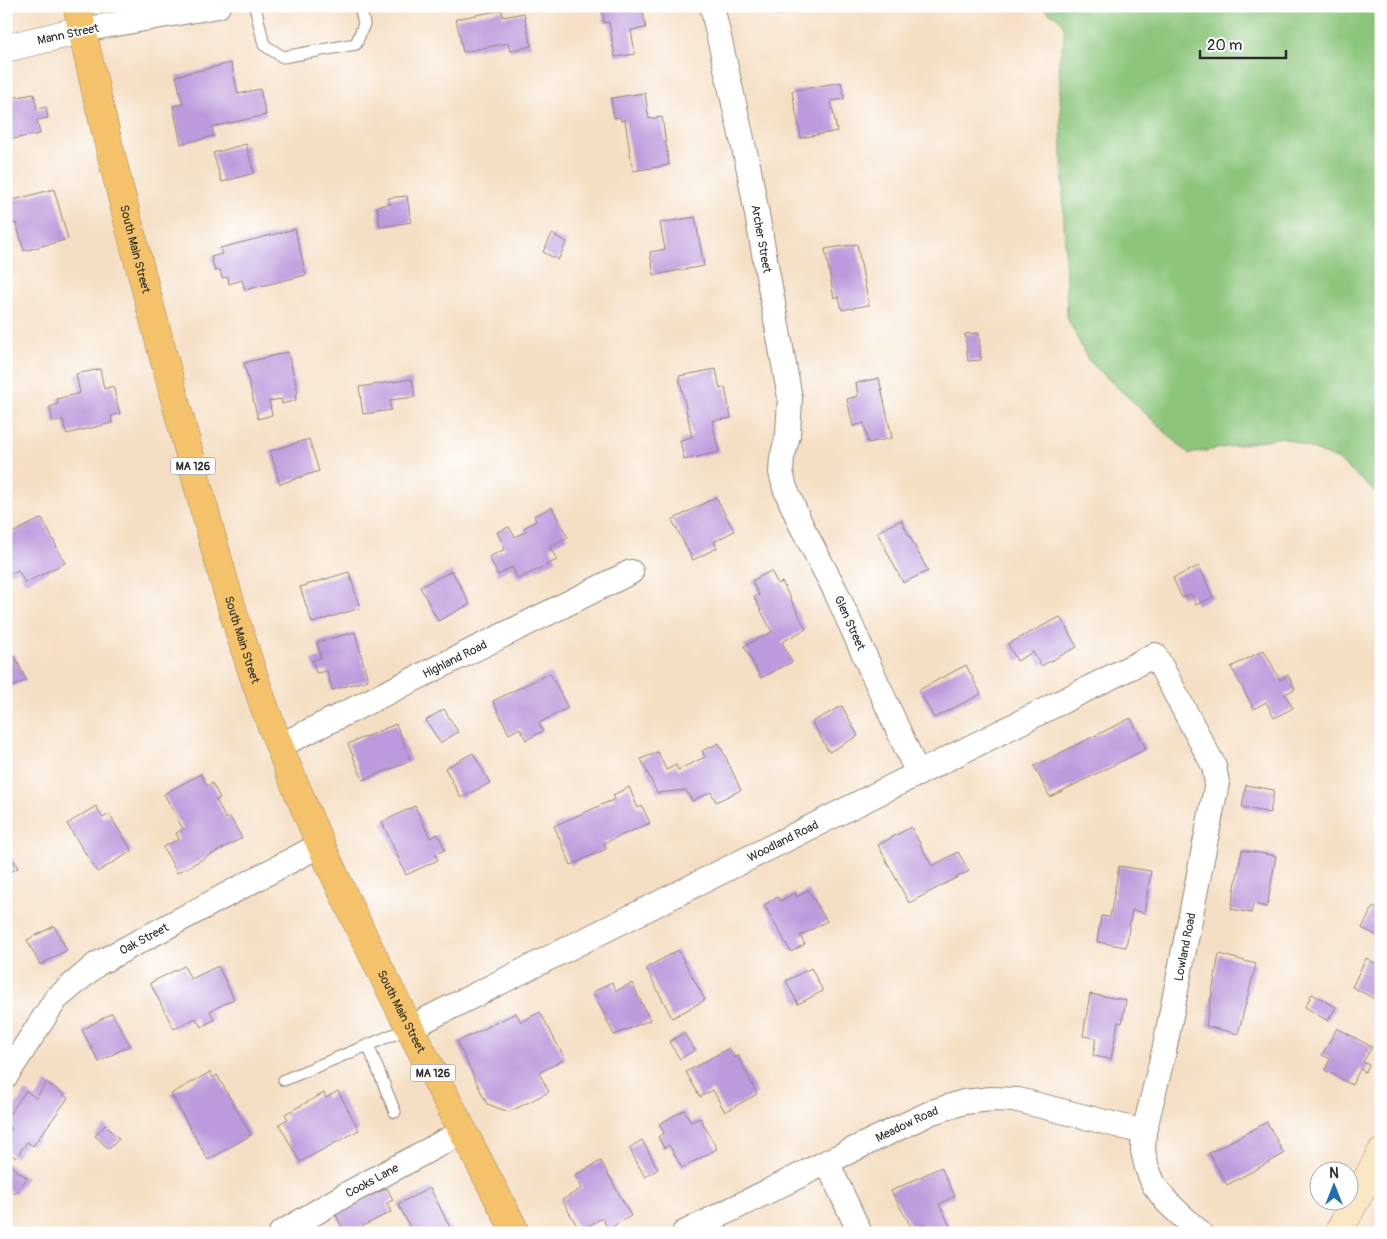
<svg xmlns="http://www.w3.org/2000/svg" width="1387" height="1239" viewBox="0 0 1387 1239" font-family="Pangolin,sans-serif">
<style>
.green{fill:#8bc57a;stroke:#5b7852}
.building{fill:#bc9adc}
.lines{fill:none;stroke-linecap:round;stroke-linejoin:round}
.service-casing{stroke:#908578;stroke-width:13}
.minor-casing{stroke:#908578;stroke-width:26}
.tertiary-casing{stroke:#908578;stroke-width:29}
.secondary-casing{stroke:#908578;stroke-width:29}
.primary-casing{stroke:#908578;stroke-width:29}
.service{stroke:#fff;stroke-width:11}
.minor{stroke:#fff;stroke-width:24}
.tertiary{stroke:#fff;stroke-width:28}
.secondary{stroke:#fae7c3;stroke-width:28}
.primary{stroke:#f3c26a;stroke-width:28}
.labels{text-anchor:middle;stroke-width:4;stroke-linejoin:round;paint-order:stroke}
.shield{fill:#fff;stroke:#6b6b6b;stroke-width:1}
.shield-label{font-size:11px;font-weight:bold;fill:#2b2b2b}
.street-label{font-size:12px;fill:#2b2b2b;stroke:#fff}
</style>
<rect width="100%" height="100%" fill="#fff"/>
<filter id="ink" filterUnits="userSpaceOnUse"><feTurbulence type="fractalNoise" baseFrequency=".02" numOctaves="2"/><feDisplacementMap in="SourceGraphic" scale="10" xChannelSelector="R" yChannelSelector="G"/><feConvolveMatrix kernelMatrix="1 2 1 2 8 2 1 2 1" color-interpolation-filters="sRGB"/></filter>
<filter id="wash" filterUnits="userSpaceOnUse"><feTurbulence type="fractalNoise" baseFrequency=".0096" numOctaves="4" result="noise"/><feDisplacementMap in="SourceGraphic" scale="20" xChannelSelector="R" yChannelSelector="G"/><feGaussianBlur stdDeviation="1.12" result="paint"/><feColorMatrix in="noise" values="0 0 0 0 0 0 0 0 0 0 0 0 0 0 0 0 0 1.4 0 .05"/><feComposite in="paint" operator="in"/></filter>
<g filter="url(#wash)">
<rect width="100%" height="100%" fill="#f5dfc4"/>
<path class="green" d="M1042,6H1381V497L1337,459L1282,437L1189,454L1088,360L1067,317L1059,60C1062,47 1070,28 1058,18C1052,13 1046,13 1042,6Z"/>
<g id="blocks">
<path class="building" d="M607,6H642L646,28L631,30L635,54L615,57L609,22L604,23L602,9L607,8Z
M775,6H811V10L776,15Z
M502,10L503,17L524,13L531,46L510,51L508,43L463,52L456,19Z
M231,63L238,94L260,89L266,115L212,127L214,136L181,144L173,106L183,104L176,76Z
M841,82L844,99L831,101L837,131L801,138L792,91Z
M645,93L649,119L662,117L669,165L633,171L625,120L621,121L620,117L614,118L611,98Z
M34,94L37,109L46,107L48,118L37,120L40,134L6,140V99Z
M246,144L254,173L222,182L213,153Z
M54,189L68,239L24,251L16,223L7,226L6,202Z
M407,196L411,222L380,227L377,206L390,204L388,198Z
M695,217L704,266L654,275L650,252L665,249L660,223Z
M295,229L306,275L245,290L242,280L229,284L228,277L222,278L220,270L215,271L211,257L222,254L220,248Z
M552,234L567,242L558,260L543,252Z
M857,244L869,305L842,310L839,297L834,298L825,249Z
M979,333L981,360L968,361L965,334Z
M288,352L298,393L295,394L296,400L282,404L281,399L269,401L272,415L258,419L244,363Z
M100,369L104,389L113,386L120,414L111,416L112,423L66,434L63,420L53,423L50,407L58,404L57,399L80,393L76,374Z
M716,369L720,389L725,387L731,418L712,421L719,452L684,460L680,440L692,437L679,376Z
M879,378L892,438L868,443L864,423L853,426L847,399L858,396L856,383Z
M412,379L415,397L390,400L391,410L363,414L359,387Z
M309,439L319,471L280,484L270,451Z
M716,497L734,531L714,542L717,548L693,560L672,520Z
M552,507L568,538L550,547L557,560L518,579L512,567L498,575L489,557L505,549L497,532L509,527L515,537L526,531L524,528L536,521L534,516Z
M42,518L65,563L25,583L18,570L6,576V536Z
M901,520L928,571L903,583L877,532Z
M1199,566L1213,597L1196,605L1191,594L1182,598L1173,578Z
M452,571L470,604L438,621L420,587Z
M771,571L778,584L782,582L806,629L782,642L792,662L761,678L744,646L772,632L754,597L759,595L752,581Z
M349,572L360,608L312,623L300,587Z
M1060,617L1077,647L1041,666L1033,652L1017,661L1008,644Z
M355,632L368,680L332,690L327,671L316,673L312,660L321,658L317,642Z
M1264,650L1280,680L1288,675L1295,689L1285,694L1293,708L1274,718L1266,702L1254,709L1231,667Z
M14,654L26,680L6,690V658Z
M966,665L981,694L934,718L919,690Z
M550,673L568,708L539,723L543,731L526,740L520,728L509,734L493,701Z
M842,706L858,736L829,752L812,722Z
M444,709L458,732L440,743L426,720Z
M1131,718L1146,749L1050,797L1034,766Z
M396,724L411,761L363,780L348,744Z
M719,743L741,790L716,802L711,792L692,801L686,790L657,793L641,759L658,752L666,770L676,765L678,770L705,757L702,751Z
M473,753L490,783L461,798L445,768Z
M201,774L207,786L212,783L220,798L216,800L226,819L230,817L242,838L177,873L163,847L179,839L176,833L183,829L164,794Z
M1246,785L1274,790L1270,813L1242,807Z
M629,787L638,808L642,806L650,823L604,843L606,849L571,865L554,826L615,799L613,795Z
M96,806L103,818L109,814L132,851L97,872L67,824Z
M415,806L430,838L438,834L445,850L435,854L438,860L406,875L382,822Z
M911,827L932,866L958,852L969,871L909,903L878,845Z
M1242,850L1276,856L1267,907L1253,904L1251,913L1231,909Z
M9,853L18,868L6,874V854Z
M1119,866L1151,871L1144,913L1132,910L1126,947L1097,942L1101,916L1110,917Z
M808,890L827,921L800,936L805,944L791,952L764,905L778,897L780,901L795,893L797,897Z
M1373,907L1381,911V938L1362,928Z
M54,926L67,950L40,965L27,940Z
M678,950L705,1000L672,1018L646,968Z
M1219,954L1256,964L1238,1034L1206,1026Z
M1366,958L1381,966V1002L1352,987Z
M184,966L191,979L218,966L234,999L210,1011L214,1020L201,1027L196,1018L174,1029L150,983Z
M811,968L823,991L798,1004L786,981Z
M612,982L616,991L632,983L650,1020L614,1035L593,992Z
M1090,994L1126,1000L1122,1023L1118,1022L1111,1059L1093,1056L1096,1038L1083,1036Z
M1312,994L1336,1007L1328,1021L1305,1007Z
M540,1012L565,1059L539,1073L549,1092L509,1112L487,1104L457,1042L516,1013L521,1022Z
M112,1013L130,1045L99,1062L82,1030Z
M1337,1028L1372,1047L1363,1062L1369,1065L1365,1072L1360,1069L1352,1085L1325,1070L1330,1059L1322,1055Z
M684,1033L695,1050L680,1059L669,1042Z
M729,1048L735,1058L738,1056L757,1094L725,1112L713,1090L700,1097L686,1072Z
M210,1072L213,1078L217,1075L251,1135L208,1160L171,1094Z
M47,1082L68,1098L33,1146L27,1142L16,1158L6,1150V1136L12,1129L6,1124V1119L26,1091L36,1098Z
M338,1091L359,1130L300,1162L279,1124L288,1119L285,1114L324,1093L326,1098Z
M684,1110L691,1122L700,1118L717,1149L682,1168L669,1145L664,1148L658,1137L664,1133L659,1124Z
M1267,1122L1284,1154L1227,1185L1209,1153Z
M105,1125L119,1139L109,1149L95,1136Z
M642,1140L658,1169L645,1177L629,1148Z
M601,1161L631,1216L608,1229L602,1218L580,1231L562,1200L582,1188L575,1175Z
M6,1163L27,1178L15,1194L6,1188Z
M941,1167L955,1196L939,1204L952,1230L957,1228L959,1233H929L925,1224L913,1230L891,1191Z
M387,1188L393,1200L387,1203L391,1212L349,1233H345L335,1213Z
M430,1188L453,1233H413L398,1204Z"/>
</g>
</g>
<g filter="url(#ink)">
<use href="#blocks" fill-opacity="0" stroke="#908578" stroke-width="1"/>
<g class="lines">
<defs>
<path id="service" d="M255,6L264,45L283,57L356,44L364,24L360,6
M368,1045L395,1112
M284,1080L409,1028"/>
<g id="minor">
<path id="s1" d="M712,6L749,170L790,398L788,435L782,458L781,472L785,488L801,525L835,590L918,774"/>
<path d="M82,30L218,6"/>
<path id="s2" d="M279,746L631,572"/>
<path id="s3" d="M409,1028L1155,655L1214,766L1217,783L1164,1051L1144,1132L1143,1151L1147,1168L1154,1185L1167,1202L1200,1233"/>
<path id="s4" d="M6,1076L56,999L97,964L320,845"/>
<path d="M827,1162L860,1233"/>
<path id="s5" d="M281,1233L345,1195L464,1131"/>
<path id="s6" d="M684,1233L827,1162L932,1112L964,1102L991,1099L1018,1100L1144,1132"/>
</g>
<path id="tertiary" d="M6,48L82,30"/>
<path id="secondary" d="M1338,1233L1381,1153"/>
<g id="primary">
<path id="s7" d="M77,6C106,144 143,279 179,415C209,526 237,640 280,748C346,916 434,1073 516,1233"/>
</g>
</defs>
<use href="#service" class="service-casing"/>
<use href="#minor" class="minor-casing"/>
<use href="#tertiary" class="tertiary-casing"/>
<use href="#secondary" class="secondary-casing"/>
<use href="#primary" class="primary-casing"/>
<use href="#service" class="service"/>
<use href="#minor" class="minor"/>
<use href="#tertiary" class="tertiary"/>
<use href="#secondary" class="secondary"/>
<use href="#primary" class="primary"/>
</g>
</g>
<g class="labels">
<g class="shield">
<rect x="170.5" y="457.5" width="45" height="17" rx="4"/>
<rect x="410.5" y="1064.5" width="45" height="17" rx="4"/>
</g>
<g class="shield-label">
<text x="193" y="470">MA 126</text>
<text x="433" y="1077">MA 126</text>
</g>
<g class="street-label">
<text transform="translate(68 34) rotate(-12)" y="4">Mann Street</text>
<text dy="4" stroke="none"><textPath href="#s1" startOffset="238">Archer Street</textPath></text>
<text dy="4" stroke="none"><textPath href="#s7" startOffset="250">South Main Street</textPath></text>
<text dy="4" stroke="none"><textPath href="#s1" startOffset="641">Glen Street</textPath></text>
<text dy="4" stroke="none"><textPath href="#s7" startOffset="655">South Main Street</textPath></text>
<text dy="4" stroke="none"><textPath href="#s2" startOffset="196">Highland Road</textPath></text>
<text dy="4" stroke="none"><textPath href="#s3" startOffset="418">Woodland Road</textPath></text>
<text dy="4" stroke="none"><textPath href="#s4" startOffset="199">Oak Street</textPath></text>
<text transform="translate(1185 947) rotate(-79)" y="4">Lowland Road</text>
<text dy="4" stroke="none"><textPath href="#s7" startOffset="1060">South Main Street</textPath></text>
<text dy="4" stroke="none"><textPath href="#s6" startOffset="248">Meadow Road</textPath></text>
<text dy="4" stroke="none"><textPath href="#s5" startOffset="105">Cooks Lane</textPath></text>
</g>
</g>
<rect width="1387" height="1239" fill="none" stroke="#fff" stroke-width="25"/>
<g transform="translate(1334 1186)"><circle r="24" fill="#ffffff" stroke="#aaaaaa"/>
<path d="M0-4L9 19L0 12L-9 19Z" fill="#1f6fb2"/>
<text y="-8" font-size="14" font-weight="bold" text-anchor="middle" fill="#2b2b2b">N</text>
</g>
<path d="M1200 50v8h86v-8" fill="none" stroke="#2b2b2b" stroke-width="2.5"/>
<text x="1207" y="50" font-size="15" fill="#2b2b2b" stroke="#ffffff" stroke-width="4" paint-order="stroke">20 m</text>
</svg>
